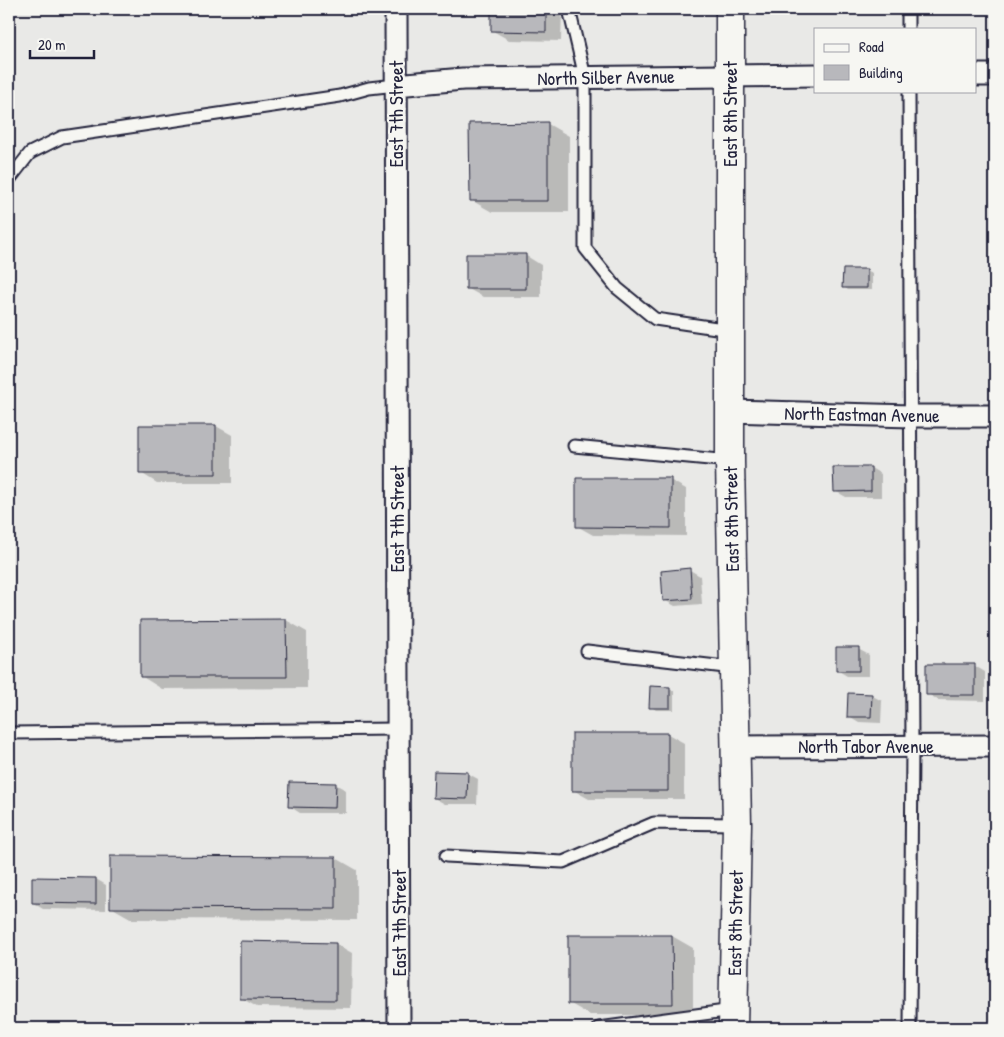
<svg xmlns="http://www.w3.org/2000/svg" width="1004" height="1037" viewBox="0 0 1004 1037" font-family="'Patrick Hand',sans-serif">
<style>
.shadow{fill:#0003}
.building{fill:#b8b8bc;stroke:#22223b}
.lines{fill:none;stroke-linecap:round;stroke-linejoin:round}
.lane-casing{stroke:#22223b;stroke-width:15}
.street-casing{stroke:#22223b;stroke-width:25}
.secondary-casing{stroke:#22223b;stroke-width:31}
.lane{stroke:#f6f6f2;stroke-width:11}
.street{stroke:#f6f6f2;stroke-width:21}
.secondary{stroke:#f6f6f2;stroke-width:28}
.labels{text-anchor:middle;stroke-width:4;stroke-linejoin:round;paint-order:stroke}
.street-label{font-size:19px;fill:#22223b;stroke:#f6f6f2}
</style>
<rect width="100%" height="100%" fill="#e9e9e7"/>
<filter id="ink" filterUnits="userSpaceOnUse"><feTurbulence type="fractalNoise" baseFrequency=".02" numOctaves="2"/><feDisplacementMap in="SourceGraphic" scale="10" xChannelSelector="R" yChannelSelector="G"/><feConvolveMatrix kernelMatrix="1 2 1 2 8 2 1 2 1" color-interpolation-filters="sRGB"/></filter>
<g filter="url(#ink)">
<path class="shadow" d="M469,9H562L561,41L509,40L493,31V15H479Z
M470,124H548L569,136V212H492L471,200Z
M525,255L541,265V297H483L467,288Z
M867,270L872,273V290H848L844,287Z
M216,426L232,435V483H157L141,473Z
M871,468L881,474V497H846L835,491Z
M670,480L686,489V536L593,535L577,526Z
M690,570L700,576L702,604L675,606L664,600Z
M286,620L307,632V688L162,689L141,676Z
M858,649L869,655V676H847L837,670Z
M975,666L985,672V701L938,700L928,694Z
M669,688L674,691V710H656L651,707Z
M871,695L882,701L881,723L859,722L849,716Z
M573,734H668L684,743V799H589L573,790Z
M467,773L478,779L477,804H445L434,798Z
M335,784L346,790V813H300L289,806Z
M111,857L336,858L357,870V920L132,919L111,907Z
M96,879L106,885V910L43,909L33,903Z
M672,936L693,948V1015H590L569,1003Z
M242,943L336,944L352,953L351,1008L257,1007L241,998Z"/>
<path class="building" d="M491,9H546V32L491,31Z
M548,122V201H470L469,123Z
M466,254H526V289H466Z
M843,269H867V288H842Z
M139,425H216V474H139Z
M833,467H871V491L834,492Z
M576,478H671V528L576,527Z
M690,568L692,599L663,601L661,571Z
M286,619L287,677H140V620Z
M836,647H859V671H836Z
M926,664H975V695H926Z
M650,686L670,687V708H649Z
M848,693L872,694L871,717H847Z
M572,733H668V791H572Z
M434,771L468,772L467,799L433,798Z
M289,782L336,783L335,808L288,807Z
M110,856L336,857V909L110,908Z
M32,877L96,878V904L32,903Z
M568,935H672L673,1004H568Z
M240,941L336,943V1000L240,999Z"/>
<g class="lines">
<defs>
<path id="lane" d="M569,9L585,77V248L617,288L655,319L730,330
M908,9V29
M909,91L912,746L910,1028
M9,180L30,153L62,137L340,96L369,88L396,85
M574,446L730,461
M587,651L734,668
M9,733L398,729
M446,856L563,862L654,823L737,824
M599,1028L733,1010"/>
<path id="street" d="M396,9L399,1028
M975,75H995
M396,85L463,79L815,75
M729,411L911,416H995
M736,747L995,746"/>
<path id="secondary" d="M730,9V461L737,824L733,1028"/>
</defs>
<use href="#lane" class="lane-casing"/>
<use href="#street" class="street-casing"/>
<use href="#secondary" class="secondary-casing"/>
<use href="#lane" class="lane"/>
<use href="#street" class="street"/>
<use href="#secondary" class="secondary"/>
</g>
</g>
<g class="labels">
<g class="street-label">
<text transform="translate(606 77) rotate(-1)" y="7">North Silber Avenue</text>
<text transform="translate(396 114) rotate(-90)" y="7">East 7th Street</text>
<text transform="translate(730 114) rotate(-90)" y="7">East 8th Street</text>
<text transform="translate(862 414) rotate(1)" y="7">North Eastman Avenue</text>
<text transform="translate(397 519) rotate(-90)" y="7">East 7th Street</text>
<text transform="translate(731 519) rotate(-91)" y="7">East 8th Street</text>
<text x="866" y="753">North Tabor Avenue</text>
<text transform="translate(399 923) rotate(-90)" y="7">East 7th Street</text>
<text transform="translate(735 923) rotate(-89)" y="7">East 8th Street</text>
</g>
</g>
<rect width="1004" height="1037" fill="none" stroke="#f6f6f2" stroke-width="30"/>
<rect x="15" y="15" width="974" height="1007" fill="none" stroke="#22223b" stroke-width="2" filter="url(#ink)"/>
<rect x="814" y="28" width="162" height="65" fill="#f6f6f2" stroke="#a1a1a9"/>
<rect x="824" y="44" width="25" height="8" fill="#f6f6f2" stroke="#a1a1a9"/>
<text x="859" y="52" font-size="15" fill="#22223b">Road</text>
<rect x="824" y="65" width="25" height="15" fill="#b8b8bc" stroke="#a1a1a9"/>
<text x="859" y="78" font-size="15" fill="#22223b">Building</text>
<path d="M30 50v8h64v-8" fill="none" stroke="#22223b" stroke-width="2.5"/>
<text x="38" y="50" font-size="15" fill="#22223b" stroke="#f6f6f2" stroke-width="4" paint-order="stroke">20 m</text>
</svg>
